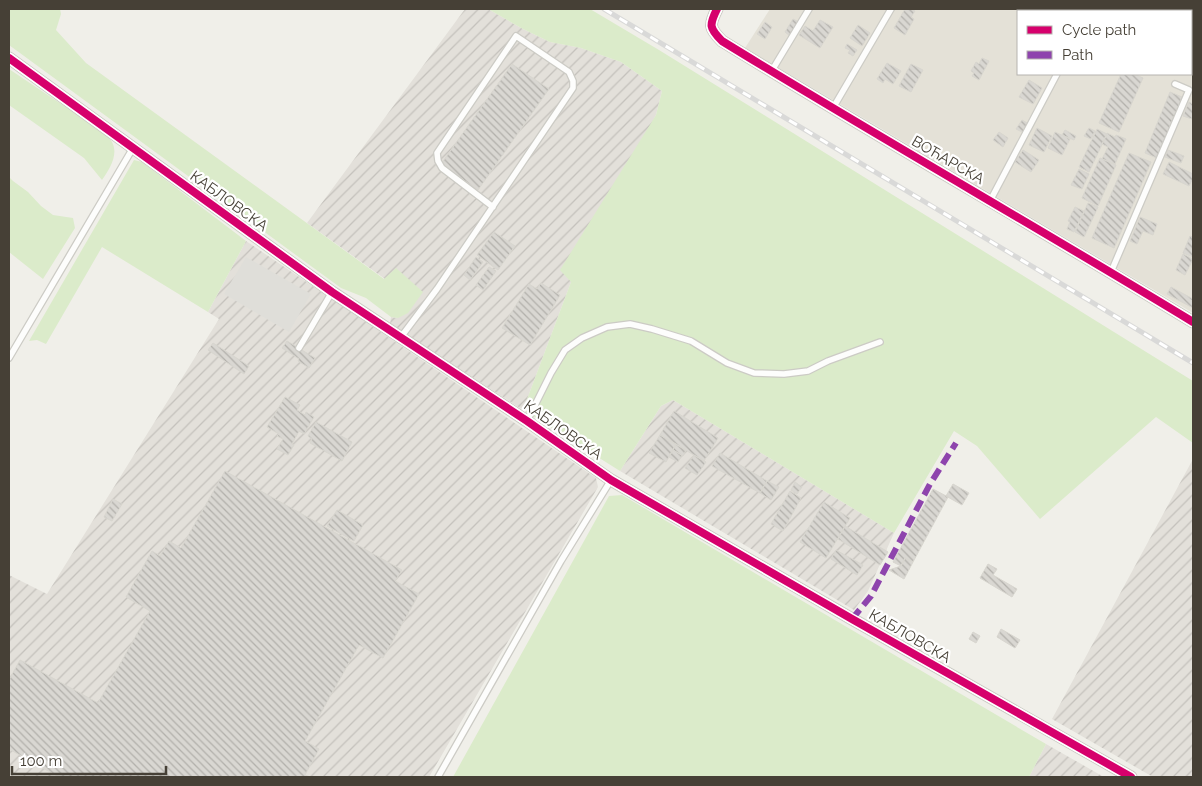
<svg xmlns="http://www.w3.org/2000/svg" width="1202" height="786" viewBox="0 0 1202 786" font-family="Raleway,sans-serif">
<style>
.residential{fill:#e4e1d7;fill-rule:evenodd}
.industrial{fill:url(#industrial-furrows)}
.green{fill:#dbebca}
.parking{fill:#dfded9}
.building{fill:url(#building-back-hatch);stroke:#d8d6cf}
.lines{fill:none;stroke-linecap:round;stroke-linejoin:round}
.lane-casing{stroke:#cccbc5;stroke-width:8}
.street-casing{stroke:#cccbc5;stroke-width:13}
.lane{stroke:#fdfdfc;stroke-width:5.5}
.street{stroke:#fdfdfc;stroke-width:11}
.rail-casing{stroke:#d9d9d8;stroke-width:5}
.rail{stroke:#fff;stroke-width:3;stroke-dasharray:9;stroke-linecap:butt}
.quiet{stroke:#8e44ad;stroke-width:6;stroke-dasharray:12 6;stroke-linecap:butt}
.cycleway-casing{stroke:#fff;stroke-width:11}
.cycleway{stroke:#d6006c;stroke-width:8}
.labels{text-anchor:middle;stroke-width:4.5;stroke-linejoin:round;paint-order:stroke}
.street-label{font-size:15px;fill:#464036;stroke:#fff}
</style>
<defs>
<pattern id="industrial-furrows" width="10" height="10" patternUnits="userSpaceOnUse" patternTransform="scale(1.25)"><rect width="10" height="10" fill="#e3e0da"/><path d="M-1 1l2-2M0 10L10 0M9 11l2-2" fill="none" stroke="#c4c1bc"/></pattern>
<pattern id="building-back-hatch" width="6" height="6" patternUnits="userSpaceOnUse" patternTransform="scale(1.25)"><rect width="6" height="6" fill="#d9d7d2"/><path d="M-1 5l2 2M0 0l6 6M5-1l2 2" fill="none" stroke="#b2b0ab"/></pattern>
</defs>
<rect width="100%" height="100%" fill="#f0efe9"/>
<path class="residential" d="M770,9H1193V313L745,48ZM1018,11H1191V74H1018Z"/>
<path class="industrial" d="M465,9H488L523,29L550,42L581,48L621,62L662,91L656,115L571,282L523,410L390,324L391,317L398,318L396,269L385,279L307,223Z
M246,241L596,478L598,487L429,777H9V575L47,594L219,319L208,312Z
M673,400L894,533L868,591L854,610L620,471L661,406Z
M1193,459V777H1153L1052,719Z
M1046,744L1104,777H1029Z"/>
<path class="green" d="M9,9H60L61,14L56,30L86,63L384,279L396,268L423,292L408,313L398,318L391,317L366,298L341,288L9,45Z
M488,9H590L659,50L1193,381V443L1156,417L1040,519L977,446L954,431L894,533L673,400L661,406L620,471L523,410L571,282L560,270L656,115L662,91L621,62L581,48L550,42L523,29Z
M9,69L100,130C104,134 110,138 112,142C119,155 109,170 102,180L84,158L9,105Z
M134,160L142,162L246,241L208,312L102,247L46,344L37,340L29,341Z
M9,177L13,181L28,192L41,206L53,215L73,218L75,228L43,279L9,252Z
M622,495L1046,744L1029,777H453L609,496Z"/>
<path class="parking" d="M246,257L311,294L289,332L224,294Z"/>
<path class="building" d="M905,9H910L915,11L911,17L914,19L905,35L894,28Z
M793,19L799,22L790,36L785,32Z
M820,20L833,27L820,48L799,35L805,26L813,31Z
M765,22L772,27L765,39L757,34Z
M858,25L870,33L862,46L850,38Z
M847,44L857,50L853,56L848,53L850,50L845,48Z
M982,58L989,61L979,80L972,76L974,73L971,71L976,62L979,64Z
M887,63L901,71L893,84L885,79L883,83L877,79Z
M512,64L549,89L478,190L441,164Z
M911,64L923,70L911,92L899,86Z
M1121,74H1134L1143,78L1119,132L1099,123Z
M1029,80L1042,88L1033,104L1019,97Z
M1170,92L1182,97L1157,158L1145,153Z
M1189,102L1193,104V116L1192,119L1183,116Z
M1022,120L1029,124L1024,133L1016,129Z
M1037,128L1052,136L1044,152L1029,145Z
M1089,128L1095,131L1091,139L1084,136Z
M1097,129L1107,134L1089,172L1079,167Z
M1065,130L1076,136L1074,140L1062,135Z
M999,132L1008,138L1003,147L993,140Z
M1055,132L1070,139L1062,155L1048,148Z
M1107,133L1115,137L1116,135L1126,139L1115,164L1102,159L1108,147L1102,144Z
M1023,150L1039,160L1031,172L1015,162Z
M1168,150L1184,156L1181,163L1165,157Z
M1129,153L1151,162L1114,248L1092,238Z
M1100,158L1116,165L1098,206L1082,198Z
M1169,162L1193,174V178L1189,186L1163,174Z
M1079,169L1089,174L1082,189L1071,185Z
M1088,203L1098,207L1084,237L1075,232Z
M1075,207L1084,211L1074,232L1067,229L1070,222L1068,221Z
M1140,217L1157,224L1153,235L1143,231L1137,244L1130,241Z
M494,232L515,246L498,270L477,255Z
M1190,236L1193,237V257L1183,253Z
M1183,254L1193,259L1185,275L1176,270Z
M476,257L483,262L470,280L464,275Z
M489,267L496,271L483,290L476,285Z
M541,283L560,295L530,345L502,328L529,284L537,289Z
M1171,287L1193,299L1191,301L1193,302V308L1167,294Z
M287,341L315,358L309,368L298,361L299,359L282,348Z
M213,343L249,366L244,374L208,350Z
M285,397L300,405L297,410L305,415L306,412L314,417L304,434L299,431L292,444L294,445L288,455L277,449L283,439L277,436L279,434L267,427Z
M674,411L718,438L704,461L660,435Z
M316,422L352,442L342,461L310,443L312,439L308,436Z
M660,435L676,444L666,462L649,453Z
M676,444L686,450L683,456L673,450Z
M673,450L682,455L678,462L669,457Z
M720,453L767,481L760,493L712,466Z
M694,455L706,462L697,475L685,468Z
M225,471L402,570L395,581L419,594L383,658L359,645L305,741L319,749L305,775L310,777H59L9,749V680L20,660L98,703L150,611L126,597L152,551L160,556L169,541L181,548Z
M767,481L779,487L771,500L760,493Z
M795,482L802,487L797,494L791,490Z
M953,484L969,493L962,505L946,496Z
M933,489L948,497L913,562L905,558L901,566L893,562Z
M790,491L801,498L783,531L771,524Z
M113,499L122,504L112,521L104,517Z
M824,502L850,518L826,558L800,542Z
M337,510L363,525L354,541L327,526Z
M845,526L888,552L880,565L838,539Z
M836,550L863,565L857,575L831,559Z
M905,558L913,562L904,579L889,570L901,566Z
M988,564L997,569L993,575L1017,589L1012,597L980,578Z
M1001,629L1020,640L1015,648L997,637Z
M973,632L980,636L976,643L969,639Z"/>
<g class="lines">
<defs>
<path id="lane" d="M771,72L809,9
M833,108L891,9
M990,201L1057,74
M1111,272L1189,90L1175,84
M401,337L437,289L573,88V81L569,72L516,36L437,153L438,161L442,168L493,207
M299,348L332,292
M9,358L133,148
M527,421L551,373L565,350L582,338L607,327L630,324L652,329L691,341L727,363L754,373L784,374L808,371L828,361L880,342
M438,777L561,561L611,480"/>
<path id="street" d="M717,9C709,25 709,28 722,41C878,137 1037,227 1193,322
M9,58L332,292L527,421L611,480L852,619L1131,777"/>
</defs>
<use href="#lane" class="lane-casing"/>
<use href="#street" class="street-casing"/>
<use href="#lane" class="lane"/>
<use href="#street" class="street"/>
<defs>
<path id="rail" d="M604,9L1193,363"/>
</defs>
<use href="#rail" class="rail-casing"/>
<use href="#rail" class="rail"/>
<path class="quiet" d="M852,619L871,596L930,484L956,443"/>
<defs>
<path id="cycleway" d="M717,9C709,25 709,28 722,41C878,137 1037,227 1193,322
M9,58L332,292L527,421L611,480L852,619L1131,777"/>
</defs>
<use href="#cycleway" class="cycleway-casing"/>
<use href="#cycleway" class="cycleway"/>
</g>
<g class="labels">
<g class="street-label">
<text transform="translate(948 160) rotate(30)" y="5">ВОЋАРСКА</text>
<text transform="translate(229 201) rotate(36)" y="5">КАБЛОВСКА</text>
<text transform="translate(563 430) rotate(35)" y="5">КАБЛОВСКА</text>
<text transform="translate(910 636) rotate(30)" y="5">КАБЛОВСКА</text>
</g>
</g>
<rect width="1202" height="786" fill="none" stroke="#464036" stroke-width="20"/>
<rect x="1017" y="10" width="175" height="65" fill="#ffffff" stroke="#b5b3af"/>
<rect x="1027" y="26" width="25" height="8" fill="#d6006c" stroke="#b5b3af"/>
<text x="1062" y="35" font-size="15" fill="#464036">Cycle path</text>
<rect x="1027" y="51" width="25" height="8" fill="#8e44ad" stroke="#b5b3af"/>
<text x="1062" y="60" font-size="15" fill="#464036">Path</text>
<path d="M12 766v8h154v-8" fill="none" stroke="#464036" stroke-width="2.5"/>
<text x="20" y="766" font-size="15" fill="#464036" stroke="#ffffff" stroke-width="4" paint-order="stroke">100 m</text>
</svg>
